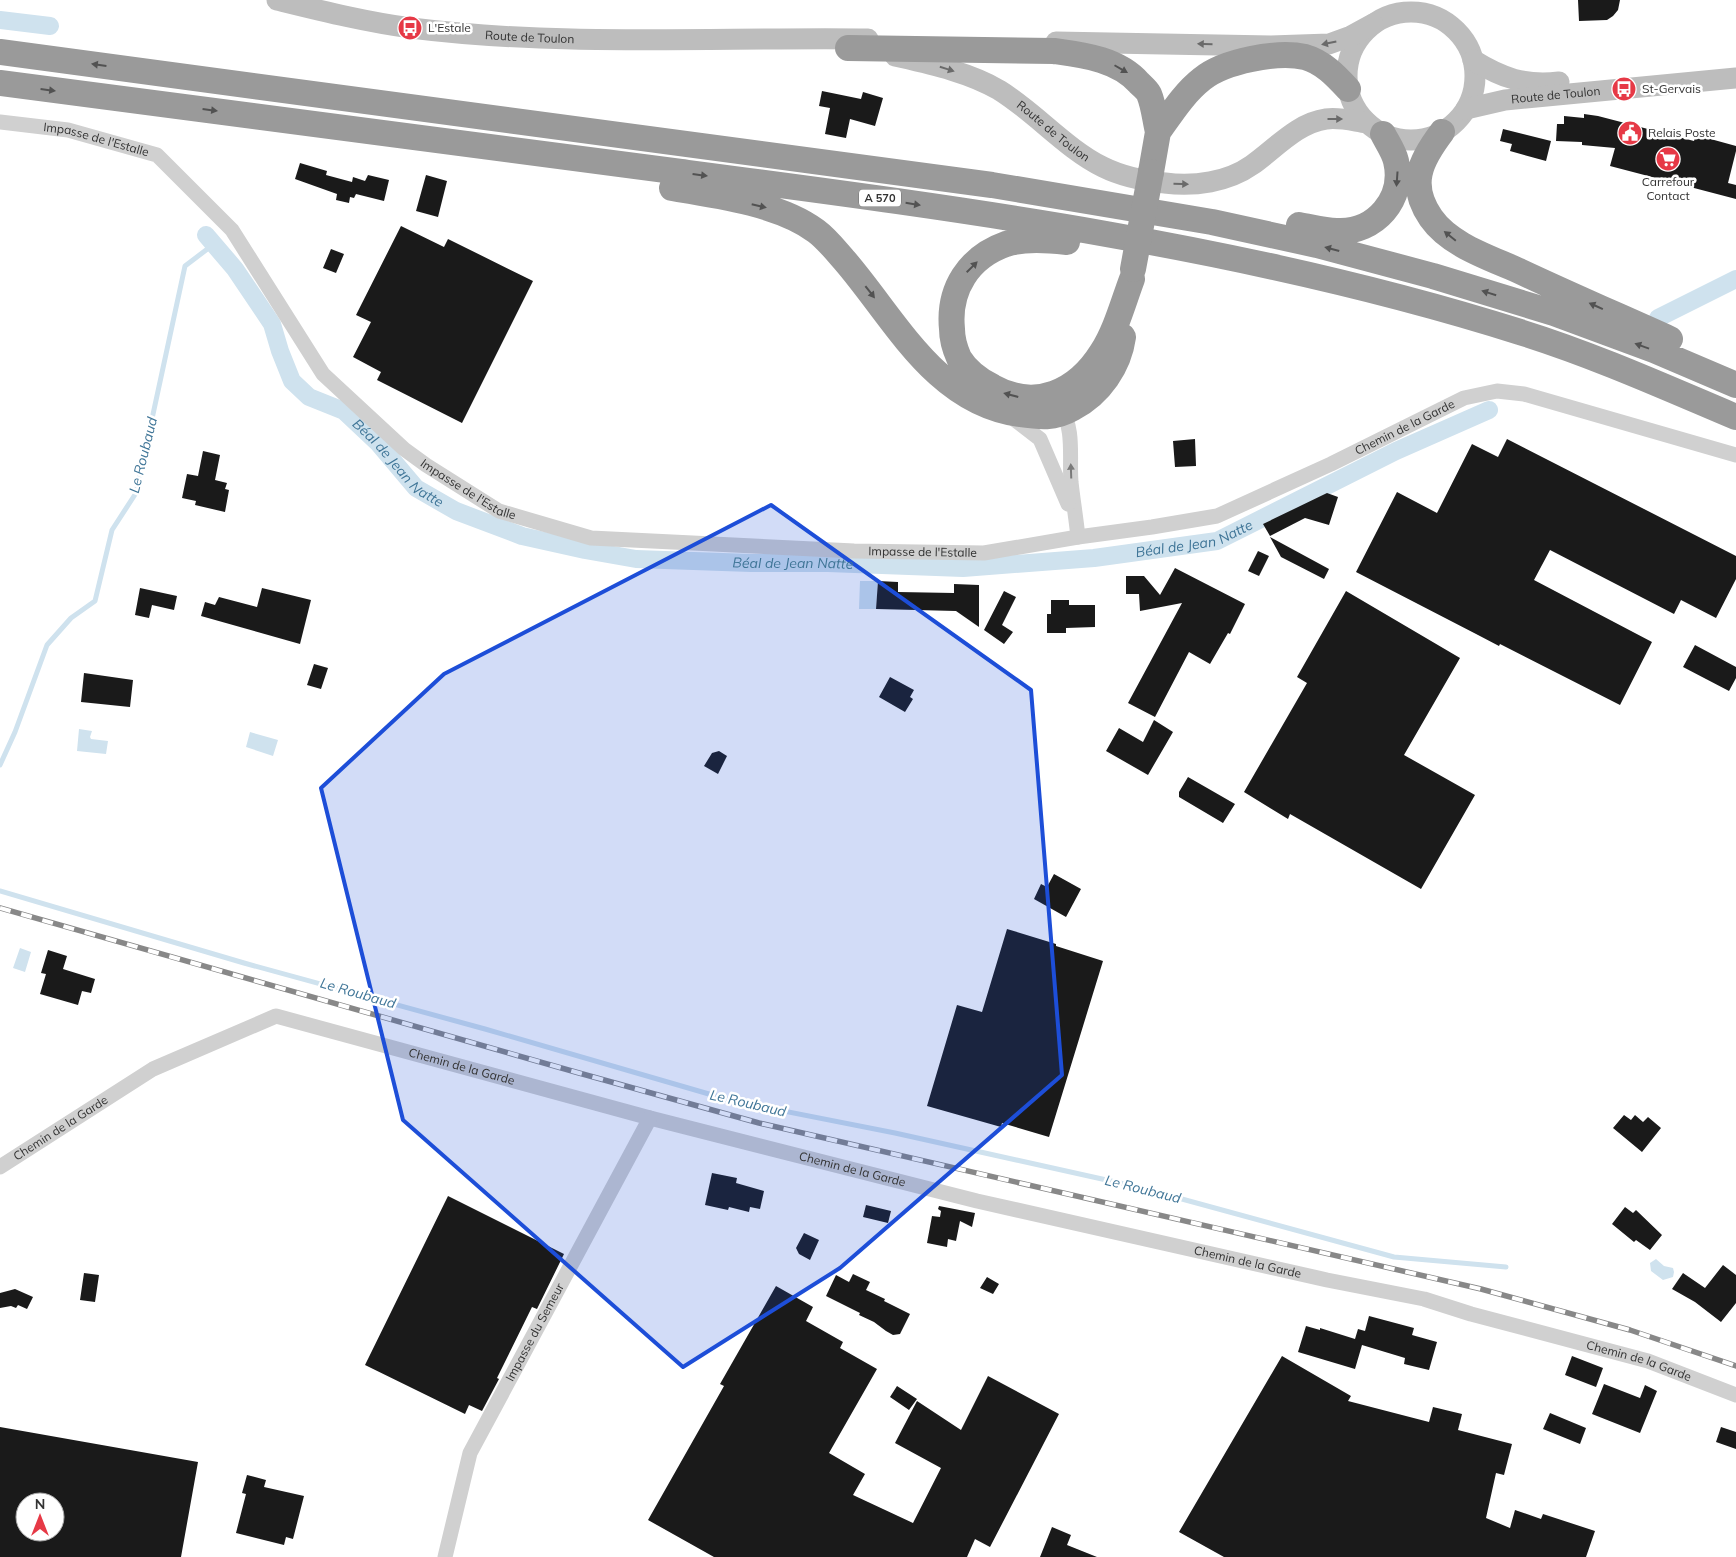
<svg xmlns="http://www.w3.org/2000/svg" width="1736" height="1557" viewBox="0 0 1736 1557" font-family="Mulish,sans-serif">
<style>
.water{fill:#cfe2ee}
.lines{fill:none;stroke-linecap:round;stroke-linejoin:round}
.stream{stroke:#cfe2ee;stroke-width:5}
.canal{stroke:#cfe2ee;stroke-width:18}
.building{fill:#1a1a1a;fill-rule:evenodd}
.street{stroke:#d0d0d0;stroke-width:15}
.secondary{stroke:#bdbdbd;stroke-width:21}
.highway{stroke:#9a9a9a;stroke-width:26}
.rail-casing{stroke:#888;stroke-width:5.5}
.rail{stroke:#fff;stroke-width:4;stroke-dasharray:11;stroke-linecap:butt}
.highway-bridge{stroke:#9a9a9a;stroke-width:26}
.oneway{fill:#6a6a6a}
.oneway2{fill:#525252}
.oneway3{fill:#7a7a7a}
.marked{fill:#1d4ed8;fill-opacity:0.2;stroke:#1d4ed8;stroke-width:4;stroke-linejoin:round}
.labels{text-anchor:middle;stroke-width:5;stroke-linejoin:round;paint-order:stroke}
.shield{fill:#fff;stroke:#707070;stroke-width:1}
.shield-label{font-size:11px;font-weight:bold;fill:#333}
.poi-label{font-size:12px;fill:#333;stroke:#fff;text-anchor:start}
.street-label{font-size:12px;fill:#333;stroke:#fff}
.water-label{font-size:14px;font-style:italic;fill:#3f7597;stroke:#fff}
</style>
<rect width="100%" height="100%" fill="#fff"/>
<path class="water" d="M860,581H878L876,609H859Z
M79,729L92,731L90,737L91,739L108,741L106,754L77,751Z
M250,732L278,740L273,756L246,747Z
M20,948L31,952L25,972L13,968Z
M1656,1259L1664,1266L1673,1268L1674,1272L1673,1277L1663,1280L1651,1271L1650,1263Z"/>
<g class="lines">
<path class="stream" d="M0,765L15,732L47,645L71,618L95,601L112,530L136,493L185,266L214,244
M0,891L244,963L485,1029L733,1101L895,1133L1138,1187L1394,1257L1506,1267"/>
<g class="canal">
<path d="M0,20L50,26"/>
<path id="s1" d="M206,235L235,269L272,324L280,351L292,381L309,397L344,411L378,443L416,488L456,511L522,536L585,550L636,559L751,563H828L963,568L1094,558L1217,541L1396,451L1489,410"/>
<path d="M1658,318L1736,279"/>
</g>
</g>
<path class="building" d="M1578,0H1620L1618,10L1613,16L1607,20L1579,21Z
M822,91L861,99L863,92L883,98L875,126L850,119L846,138L825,134L830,108L819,106Z
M1584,114L1598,116L1694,141L1696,135L1736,146V151L1728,183L1736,185V199L1610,166L1615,148L1582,145V142L1556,141L1557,124H1564V116L1584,118Z
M1503,129L1551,141L1546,161L1510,151L1512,144L1500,141Z
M300,163L327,171L326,175L352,182L353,177L365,181L368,175L389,180L384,201L356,194L354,198L350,197L349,203L336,200L337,194L295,179Z
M426,175L447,181L438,217L416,211Z
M401,226L444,247L448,239L533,281L462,423L377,380L381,372L353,357L371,322L356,315Z
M331,249L344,254L336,273L323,268Z
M1195,439L1196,466L1175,467L1173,441Z
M1507,439L1736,556V579L1716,618L1681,600L1674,614L1550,550L1534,580L1652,642L1620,705L1500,644L1499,646L1478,635L1356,572L1397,492L1437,513L1472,444L1498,457Z
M203,451L220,455L215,480L227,483L225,489L229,490L225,512L195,505L196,501L182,498L187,474L198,476Z
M1327,493L1338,497L1329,525L1305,518L1270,536L1263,524Z
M1270,537L1329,569L1324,579L1281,557Z
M1258,551L1269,556L1259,576L1248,571Z
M1175,568L1245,604L1230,634L1228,633L1210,664L1189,652L1155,717L1128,703L1182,603L1140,611L1139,594H1126V576H1144L1160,595Z
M878,581L898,582V592L954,593V584L979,585V627L956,611L876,609Z
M140,588L177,596L174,610L152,605L149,618L135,615Z
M262,588L311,600L300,644L201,616L205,602L215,605L219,597L257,607Z
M1004,591L1016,597L1002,625L1013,632L1004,644L984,630Z
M1346,591L1460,658L1404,755L1475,795L1421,889L1290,814L1288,819L1244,792L1307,683L1297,677Z
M1051,600H1069V605H1095V627L1066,628V633H1047V614H1051Z
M1695,645L1736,667V678L1729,691L1683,667Z
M314,664L328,668L321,689L307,685Z
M84,673L133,680L130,707L81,702Z
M890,677L914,690L910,697L913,699L905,712L879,697Z
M1154,720L1173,732L1148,775L1106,751L1119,728L1143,742Z
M719,751L727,756L718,774L704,766L712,753Z
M1188,777L1235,804L1223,823L1179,797V792Z
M1054,874L1081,889L1066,917L1034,899L1041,884L1047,887Z
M1007,929L1056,944V946L1103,961L1049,1137L1002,1123L1001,1127L927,1106L957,1005L982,1012Z
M48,950L67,956L63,969L95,979L91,993L82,991L78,1005L40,994L46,974L41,973Z
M1624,1115L1631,1120L1635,1115L1643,1122L1648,1117L1661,1128L1642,1152L1613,1128Z
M712,1173L737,1178L736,1183L764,1191L760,1209L750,1207L749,1212L729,1207L728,1210L705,1205Z
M448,1196L564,1254L537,1309L532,1307L497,1378L499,1379L482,1411L469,1405L465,1414L365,1365Z
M866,1205L891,1211L888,1223L863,1217Z
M939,1206L975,1213L972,1227L960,1221L956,1241L948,1239L947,1247L927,1243L932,1216L940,1217L941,1211L938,1209Z
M1625,1207L1633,1213L1636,1210L1662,1235L1650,1250L1636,1240L1634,1242L1612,1224Z
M804,1233L819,1240L810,1260L799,1254L796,1248Z
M1723,1265L1736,1275V1303L1721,1322L1695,1302L1672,1289L1683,1273L1705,1288Z
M84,1273L99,1275L95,1302L80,1300Z
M853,1274L870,1282L866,1290L885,1299L884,1301L910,1314L900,1334L893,1335L886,1331L874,1322L859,1315L860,1313L826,1296L836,1275L849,1282Z
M987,1277L999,1284L993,1294L980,1288Z
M776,1286L813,1307L806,1321L843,1342L840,1348L877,1369L829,1453L865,1474L853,1495L913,1523L941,1468L895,1443L917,1401L961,1430L988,1376L1059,1414L990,1547L975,1539L967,1557H714L648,1520L724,1386L720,1384Z
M15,1289L33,1297L27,1309L18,1305L16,1308L11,1306L0,1308V1293Z
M1369,1316L1414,1328L1412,1335L1437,1342L1429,1370L1404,1364L1405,1358L1362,1345L1355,1369L1298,1352L1306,1326L1320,1330V1328L1355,1339L1358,1329L1365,1331Z
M1282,1356L1351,1396L1348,1401L1429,1422L1433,1407L1462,1414L1458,1430L1512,1444L1504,1475L1496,1473L1486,1518L1510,1528L1515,1510L1541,1519L1543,1514L1595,1531L1586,1557H1224L1179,1532Z
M1572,1356L1603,1368L1596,1387L1565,1375Z
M1604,1384L1640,1398L1645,1385L1657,1391L1640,1433L1592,1414Z
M897,1386L917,1399L909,1410L890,1397Z
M1550,1413L1586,1428L1580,1444L1543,1429Z
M0,1427L198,1462L181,1557H0ZM25,1502H55V1532H25Z
M1721,1427L1736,1432V1449L1716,1442Z
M247,1475L266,1480L264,1487L304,1496L293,1539L286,1537L284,1545L236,1533L246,1494L242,1493Z
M1052,1527L1071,1535L1067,1545L1097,1557H1040Z"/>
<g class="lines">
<g class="street">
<path id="s2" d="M0,122L68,130L157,155L232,230L323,374L404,449L426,465L499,511L591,538L854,551L984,553L1078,537L1152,527L1217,516L1331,464L1464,398L1497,391L1524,394L1736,455"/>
<path d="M1060,408C1075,428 1069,458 1071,482C1073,500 1076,518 1078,537"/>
<path d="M1010,416L1040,439L1068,504"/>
<path id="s3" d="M0,1167L153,1069L276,1016L650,1118L977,1201L1327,1280L1424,1299L1471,1314L1648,1361L1736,1395"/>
<path id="s4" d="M445,1557L470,1453L650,1118"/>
</g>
<g class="secondary">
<path id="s5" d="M277,0C322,11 366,22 411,28C563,47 715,37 868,39"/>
<circle cx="1411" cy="76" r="64"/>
<path d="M1056,42L1271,46L1329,44L1351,36L1373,24"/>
<path id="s6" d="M895,56C930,64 968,72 999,90C1035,112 1066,149 1103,167C1121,176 1145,181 1165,183C1194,187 1228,182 1252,165C1275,149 1297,123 1326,119C1340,117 1353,121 1367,123"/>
<path d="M1473,60C1502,78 1525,86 1559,82"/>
<path id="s7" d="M1466,109L1505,100L1736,78"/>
</g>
<path class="highway" d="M848,48L1054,51C1083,55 1118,59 1139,83C1142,86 1147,90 1149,94C1154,106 1155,120 1158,132
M0,52L992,185L1212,222L1317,245L1433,276L1554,313L1654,350L1736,385
M0,83C227,113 454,143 681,172C963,209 1248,246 1520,332C1594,355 1665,387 1736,417
M1158,132C1171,114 1184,93 1202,79C1224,61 1277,51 1305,57C1323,62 1336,76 1348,89
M1442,132C1420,161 1408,185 1431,218C1450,245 1488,257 1517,270C1568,294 1619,316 1670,339
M1151,172L1158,132L1164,117
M672,188C716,195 780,204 816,231C827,239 836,251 845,261C895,319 935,402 1019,414C1040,417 1054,419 1073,408C1100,394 1119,366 1123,337
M1299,225C1311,227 1324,231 1337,231C1375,233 1405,199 1396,161C1394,152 1387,142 1383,134
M1067,242C1048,240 1025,238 1006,244C969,257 948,289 952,329C952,338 955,349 959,358C967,371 979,380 993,387C1036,411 1077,392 1102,352C1116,330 1123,303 1132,279"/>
<defs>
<path id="rail" d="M0,908L579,1073L759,1123L1481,1289L1630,1330L1736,1366"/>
</defs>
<use href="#rail" class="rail-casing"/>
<use href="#rail" class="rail"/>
<path class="highway-bridge" d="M1133,269L1151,172"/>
</g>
<defs><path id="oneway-solid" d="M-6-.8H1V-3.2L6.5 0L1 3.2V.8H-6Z" transform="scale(1.25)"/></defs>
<g class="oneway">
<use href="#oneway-solid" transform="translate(1329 43) rotate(168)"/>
<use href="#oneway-solid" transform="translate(1205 44) rotate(-178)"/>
<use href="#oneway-solid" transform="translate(947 69) rotate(17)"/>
<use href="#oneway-solid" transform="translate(1335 119)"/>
<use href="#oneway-solid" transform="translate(1181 184) rotate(1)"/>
</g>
<g class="oneway2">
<use href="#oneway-solid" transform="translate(99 65) rotate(-172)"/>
<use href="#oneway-solid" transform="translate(1121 69) rotate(30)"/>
<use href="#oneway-solid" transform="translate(48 90) rotate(7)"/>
<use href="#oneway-solid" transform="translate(210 110) rotate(7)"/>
<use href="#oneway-solid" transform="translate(700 175) rotate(7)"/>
<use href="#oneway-solid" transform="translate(1397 179) rotate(94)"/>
<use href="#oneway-solid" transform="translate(913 204) rotate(9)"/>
<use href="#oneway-solid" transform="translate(759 206) rotate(13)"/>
<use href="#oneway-solid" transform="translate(1450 236) rotate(-141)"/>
<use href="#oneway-solid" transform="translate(1332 249) rotate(-165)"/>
<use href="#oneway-solid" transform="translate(972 267) rotate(-45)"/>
<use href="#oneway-solid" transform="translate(870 292) rotate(52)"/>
<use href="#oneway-solid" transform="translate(1489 293) rotate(-163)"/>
<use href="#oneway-solid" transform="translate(1596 306) rotate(-156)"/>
<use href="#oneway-solid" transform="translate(1642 346) rotate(-160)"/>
<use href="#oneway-solid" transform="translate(1011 395) rotate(-165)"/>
</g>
<use class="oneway3" href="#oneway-solid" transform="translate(1071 471) rotate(-92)"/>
<path class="marked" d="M771,505L1031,690L1062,1075L840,1268L683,1367L403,1120L321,788L444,674Z"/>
<defs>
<symbol id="bus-disc" viewBox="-11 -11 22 22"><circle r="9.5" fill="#e63946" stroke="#fff"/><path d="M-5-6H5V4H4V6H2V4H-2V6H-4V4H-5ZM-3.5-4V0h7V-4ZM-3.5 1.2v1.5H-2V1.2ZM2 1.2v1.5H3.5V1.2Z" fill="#fff"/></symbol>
<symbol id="civic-disc" viewBox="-11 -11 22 22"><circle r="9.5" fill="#e63946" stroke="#fff"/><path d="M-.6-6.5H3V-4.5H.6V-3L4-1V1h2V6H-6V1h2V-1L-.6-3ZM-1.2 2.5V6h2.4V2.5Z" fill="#fff"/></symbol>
<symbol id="supermarket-disc" viewBox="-11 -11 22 22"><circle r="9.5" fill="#e63946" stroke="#fff"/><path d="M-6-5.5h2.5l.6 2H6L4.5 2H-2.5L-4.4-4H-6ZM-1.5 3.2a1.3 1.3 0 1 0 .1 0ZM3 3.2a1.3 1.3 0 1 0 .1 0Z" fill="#fff"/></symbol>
</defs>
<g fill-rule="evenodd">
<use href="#bus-disc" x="396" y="14" width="28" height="28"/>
<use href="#bus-disc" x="1610" y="75" width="28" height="28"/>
<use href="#civic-disc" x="1616" y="119" width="28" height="28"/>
<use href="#supermarket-disc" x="1654" y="145" width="28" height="28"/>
</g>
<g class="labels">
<rect class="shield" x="859" y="189.5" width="42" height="17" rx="4"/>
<g class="shield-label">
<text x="880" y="202">A 570</text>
</g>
<g class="poi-label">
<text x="428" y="32">L'Estale</text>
<text x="1642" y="93">St-Gervais</text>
<text x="1648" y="137">Relais Poste</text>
<text x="1668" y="186" text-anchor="middle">Carrefour<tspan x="1668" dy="14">Contact</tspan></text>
</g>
<g class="street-label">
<text dy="4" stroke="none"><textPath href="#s5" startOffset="256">Route de Toulon</textPath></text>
<text dy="4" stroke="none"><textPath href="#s7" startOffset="91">Route de Toulon</textPath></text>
<text dy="4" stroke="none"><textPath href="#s6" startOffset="178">Route de Toulon</textPath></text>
<text dy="4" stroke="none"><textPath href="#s2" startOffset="98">Impasse de l'Estalle</textPath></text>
<text dy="4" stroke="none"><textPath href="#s2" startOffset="1594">Chemin de la Garde</textPath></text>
<text dy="4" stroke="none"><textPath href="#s2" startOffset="624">Impasse de l'Estalle</textPath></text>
<text dy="4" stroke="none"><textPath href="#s2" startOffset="1089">Impasse de l'Estalle</textPath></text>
<text dy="4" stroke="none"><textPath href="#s3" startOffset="508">Chemin de la Garde</textPath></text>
<text dy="4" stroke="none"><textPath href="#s3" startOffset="72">Chemin de la Garde</textPath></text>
<text dy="4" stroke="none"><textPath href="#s3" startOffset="912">Chemin de la Garde</textPath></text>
<text dy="4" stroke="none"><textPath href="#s3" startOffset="1318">Chemin de la Garde</textPath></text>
<text dy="4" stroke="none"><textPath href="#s4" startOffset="244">Impasse du Semeur</textPath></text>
<text dy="4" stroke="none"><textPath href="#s3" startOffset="1722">Chemin de la Garde</textPath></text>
</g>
<g class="water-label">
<text transform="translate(143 455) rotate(-76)" y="5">Le Roubaud</text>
<text dy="5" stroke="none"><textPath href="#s1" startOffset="308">Béal de Jean Natte</textPath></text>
<text dy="5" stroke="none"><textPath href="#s1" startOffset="1132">Béal de Jean Natte</textPath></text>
<text dy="5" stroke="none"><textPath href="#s1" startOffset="728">Béal de Jean Natte</textPath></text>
<text transform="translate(358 993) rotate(16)" y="5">Le Roubaud</text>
<text transform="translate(748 1103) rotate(13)" y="5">Le Roubaud</text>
<text transform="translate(1143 1189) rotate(14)" y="5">Le Roubaud</text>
</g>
</g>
<g transform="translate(40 1517)"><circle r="24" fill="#ffffff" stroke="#adadad"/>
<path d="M0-4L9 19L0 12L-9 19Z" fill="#e63946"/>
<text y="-8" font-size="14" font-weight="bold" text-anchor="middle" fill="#333333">N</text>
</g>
</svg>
